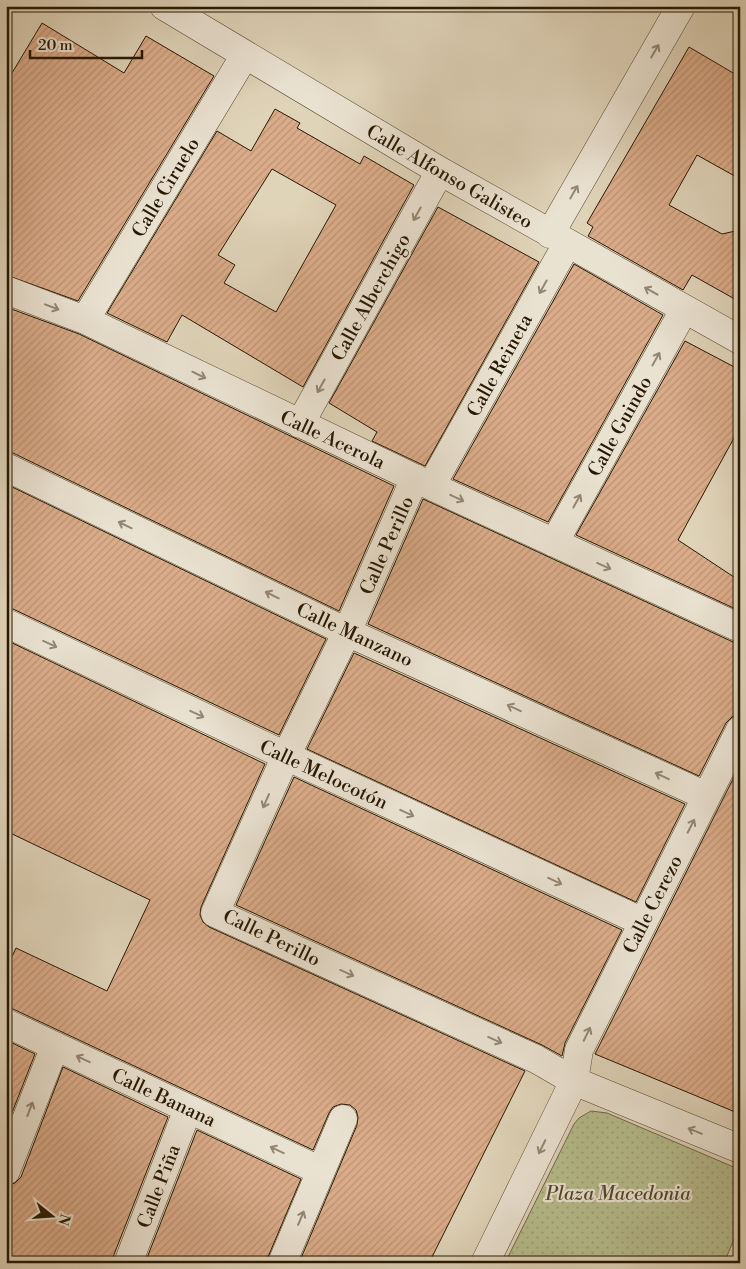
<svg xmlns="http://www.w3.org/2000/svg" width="746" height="1269" viewBox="0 0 746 1269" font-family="'Libre Bodoni',serif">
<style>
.grass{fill:url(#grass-dots);stroke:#6e6a48}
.building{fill:url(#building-hatch);stroke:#271803;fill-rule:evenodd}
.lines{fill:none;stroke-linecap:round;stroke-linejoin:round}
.minor-casing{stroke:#554730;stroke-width:29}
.minor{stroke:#eae2d1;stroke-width:28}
.oneway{stroke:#928774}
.labels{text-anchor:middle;stroke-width:4.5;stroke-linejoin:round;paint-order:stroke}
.street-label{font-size:19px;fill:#271803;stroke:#eae2d1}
.park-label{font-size:19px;font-style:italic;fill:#52492c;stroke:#eae2d1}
</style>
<defs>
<pattern id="grass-dots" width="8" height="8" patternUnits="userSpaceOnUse" patternTransform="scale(1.25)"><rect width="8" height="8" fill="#b6bb8c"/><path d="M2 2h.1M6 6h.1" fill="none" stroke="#9ca077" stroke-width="1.8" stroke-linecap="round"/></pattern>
<pattern id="building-hatch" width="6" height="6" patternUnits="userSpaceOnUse" patternTransform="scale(1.25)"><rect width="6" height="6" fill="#dbac89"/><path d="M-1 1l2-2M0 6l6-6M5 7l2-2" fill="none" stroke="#bc9375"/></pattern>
</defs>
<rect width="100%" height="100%" fill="#dfd3b8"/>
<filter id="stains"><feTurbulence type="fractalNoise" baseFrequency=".004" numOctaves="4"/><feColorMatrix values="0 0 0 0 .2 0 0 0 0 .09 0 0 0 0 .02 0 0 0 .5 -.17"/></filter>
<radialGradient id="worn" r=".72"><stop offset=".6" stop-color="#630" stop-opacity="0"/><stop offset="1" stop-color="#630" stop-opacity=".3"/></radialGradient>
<path class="grass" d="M591,1111L607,1113L736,1168L740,1171V1225L724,1263H505L574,1124L579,1118Z"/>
<path class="building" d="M42,23L124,73L146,36L214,76L78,301L6,275V83Z
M689,47L740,77V179L697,155L669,205L722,234L740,230V302L692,275L683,290L588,236L593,227L587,223Z
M275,109L300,123L297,128L360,164L364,156L414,185L303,387L182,315L167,342L107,313L217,131L251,151ZM272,169L336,205L276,312L224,283L235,265L218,255Z
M438,207L539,262L425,466L372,441L377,432L329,403Z
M574,264L663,315L548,522L453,479Z
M6,307L79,334L394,486L339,611L13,453L6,452Z
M685,341L740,370V427L678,540L740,581V611L576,535Z
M6,484L326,639L279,735L13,609L6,608Z
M423,499L733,642L740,643V714L732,717L726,723L699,776L368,624Z
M6,640L265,764L201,907L200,915L203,922L209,927L525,1071L429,1263H299L357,1125L358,1117L356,1110L350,1105L341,1104L333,1107L329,1113L313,1150L13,1009L6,1008V969L16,948L107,991L150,900L6,831Z
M354,653L685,804L636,902L307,749Z
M740,765V1114L595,1054Z
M294,777L622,930L565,1043L562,1056L542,1045L236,905Z
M6,1040L35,1054L6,1128Z
M63,1067L168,1117L113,1257V1263H6V1186L15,1183L21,1177Z
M197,1130L301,1179L268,1257L267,1263H145Z"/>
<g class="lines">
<defs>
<path id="minor" d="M164,6L440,171L740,340
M550,234L681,6
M6,290L85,320L431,486L740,628
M85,320L245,55
M300,424L440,171
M6,467L347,632L706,796
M415,478L347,632L286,756L215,913L536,1059L574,1081L485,1263
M431,486L567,244
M554,543L684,310
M6,623L286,756L643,922
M740,730L579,1050L574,1081L740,1149
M6,1023L321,1171
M6,1171L55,1046
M128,1263L188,1109
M282,1263L343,1119"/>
</defs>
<use href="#minor" class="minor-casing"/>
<use href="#minor" class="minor"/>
</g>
<defs><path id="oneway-shaft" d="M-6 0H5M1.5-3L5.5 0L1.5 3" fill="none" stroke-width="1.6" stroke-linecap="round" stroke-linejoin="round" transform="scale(1.25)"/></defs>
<g class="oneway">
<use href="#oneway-shaft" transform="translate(655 51) rotate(-60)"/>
<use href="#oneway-shaft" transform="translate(574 192) rotate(-60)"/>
<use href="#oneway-shaft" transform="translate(417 214) rotate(119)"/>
<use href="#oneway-shaft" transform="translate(543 287) rotate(119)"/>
<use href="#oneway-shaft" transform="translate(651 291) rotate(-151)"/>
<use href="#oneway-shaft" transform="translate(52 307) rotate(21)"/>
<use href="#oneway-shaft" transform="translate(656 359) rotate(-61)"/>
<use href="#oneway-shaft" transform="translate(199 375) rotate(26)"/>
<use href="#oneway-shaft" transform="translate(321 386) rotate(119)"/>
<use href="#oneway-shaft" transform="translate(457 498) rotate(25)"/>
<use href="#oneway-shaft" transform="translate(577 501) rotate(-61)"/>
<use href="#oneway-shaft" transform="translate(125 525) rotate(-154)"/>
<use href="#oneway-shaft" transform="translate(604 566) rotate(24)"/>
<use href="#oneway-shaft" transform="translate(272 595) rotate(-154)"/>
<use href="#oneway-shaft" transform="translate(50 644) rotate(25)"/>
<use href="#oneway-shaft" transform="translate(514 708) rotate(-155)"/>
<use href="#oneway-shaft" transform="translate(197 714) rotate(25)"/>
<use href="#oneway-shaft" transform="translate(662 776) rotate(-155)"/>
<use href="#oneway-shaft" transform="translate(266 801) rotate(114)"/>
<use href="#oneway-shaft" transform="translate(407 813) rotate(25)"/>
<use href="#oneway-shaft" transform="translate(691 826) rotate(-63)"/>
<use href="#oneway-shaft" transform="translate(555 881) rotate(25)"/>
<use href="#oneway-shaft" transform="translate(347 973) rotate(24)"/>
<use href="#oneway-shaft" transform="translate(587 1034) rotate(-64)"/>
<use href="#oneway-shaft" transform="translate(495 1040) rotate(24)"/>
<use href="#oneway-shaft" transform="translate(83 1059) rotate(-155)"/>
<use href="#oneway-shaft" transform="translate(30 1109) rotate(-69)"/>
<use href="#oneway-shaft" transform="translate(695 1131) rotate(-158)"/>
<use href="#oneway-shaft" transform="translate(542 1147) rotate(116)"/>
<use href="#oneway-shaft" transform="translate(277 1150) rotate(-155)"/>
<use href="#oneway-shaft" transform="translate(301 1218) rotate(-67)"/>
</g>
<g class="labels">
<g class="street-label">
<text transform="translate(450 176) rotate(30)" y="7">Calle Alfonso Galisteo</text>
<text transform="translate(165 187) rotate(-59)" y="7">Calle Ciruelo</text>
<text transform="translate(370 297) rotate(-61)" y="7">Calle Alberchigo</text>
<text transform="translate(499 365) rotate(-61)" y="7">Calle Reineta</text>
<text transform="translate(619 426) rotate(-61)" y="7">Calle Guindo</text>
<text transform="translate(333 439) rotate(25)" y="7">Calle Acerola</text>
<text transform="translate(386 545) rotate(-66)" y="7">Calle Perillo</text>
<text transform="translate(355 634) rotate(25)" y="7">Calle Manzano</text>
<text transform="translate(324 774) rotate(25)" y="7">Calle Melocotón</text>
<text transform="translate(652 904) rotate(-63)" y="7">Calle Cerezo</text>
<text transform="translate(272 937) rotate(26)" y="7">Calle Perillo</text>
<text transform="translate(164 1097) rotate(25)" y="7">Calle Banana</text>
<text transform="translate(158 1186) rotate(-69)" y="7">Calle Piña</text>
</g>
<g class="park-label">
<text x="618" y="1200">Plaza Macedonia</text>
</g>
</g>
<rect width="746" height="1269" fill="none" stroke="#dfd3b8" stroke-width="25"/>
<rect x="8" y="8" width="731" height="1254" fill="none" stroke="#271803" stroke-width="2.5"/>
<rect x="12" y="12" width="721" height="1244" fill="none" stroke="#271803"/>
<g transform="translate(52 1216) rotate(107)" stroke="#eae2d1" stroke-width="4" paint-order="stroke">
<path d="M0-4L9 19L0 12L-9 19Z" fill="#271803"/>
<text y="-8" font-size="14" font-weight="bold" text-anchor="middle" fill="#271803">N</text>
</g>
<path d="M30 50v8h112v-8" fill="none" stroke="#271803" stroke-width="2.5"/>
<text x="38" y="50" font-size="15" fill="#271803" stroke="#eae2d1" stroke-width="4" paint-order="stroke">20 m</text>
<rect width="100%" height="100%" filter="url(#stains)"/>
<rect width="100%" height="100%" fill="url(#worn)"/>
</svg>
